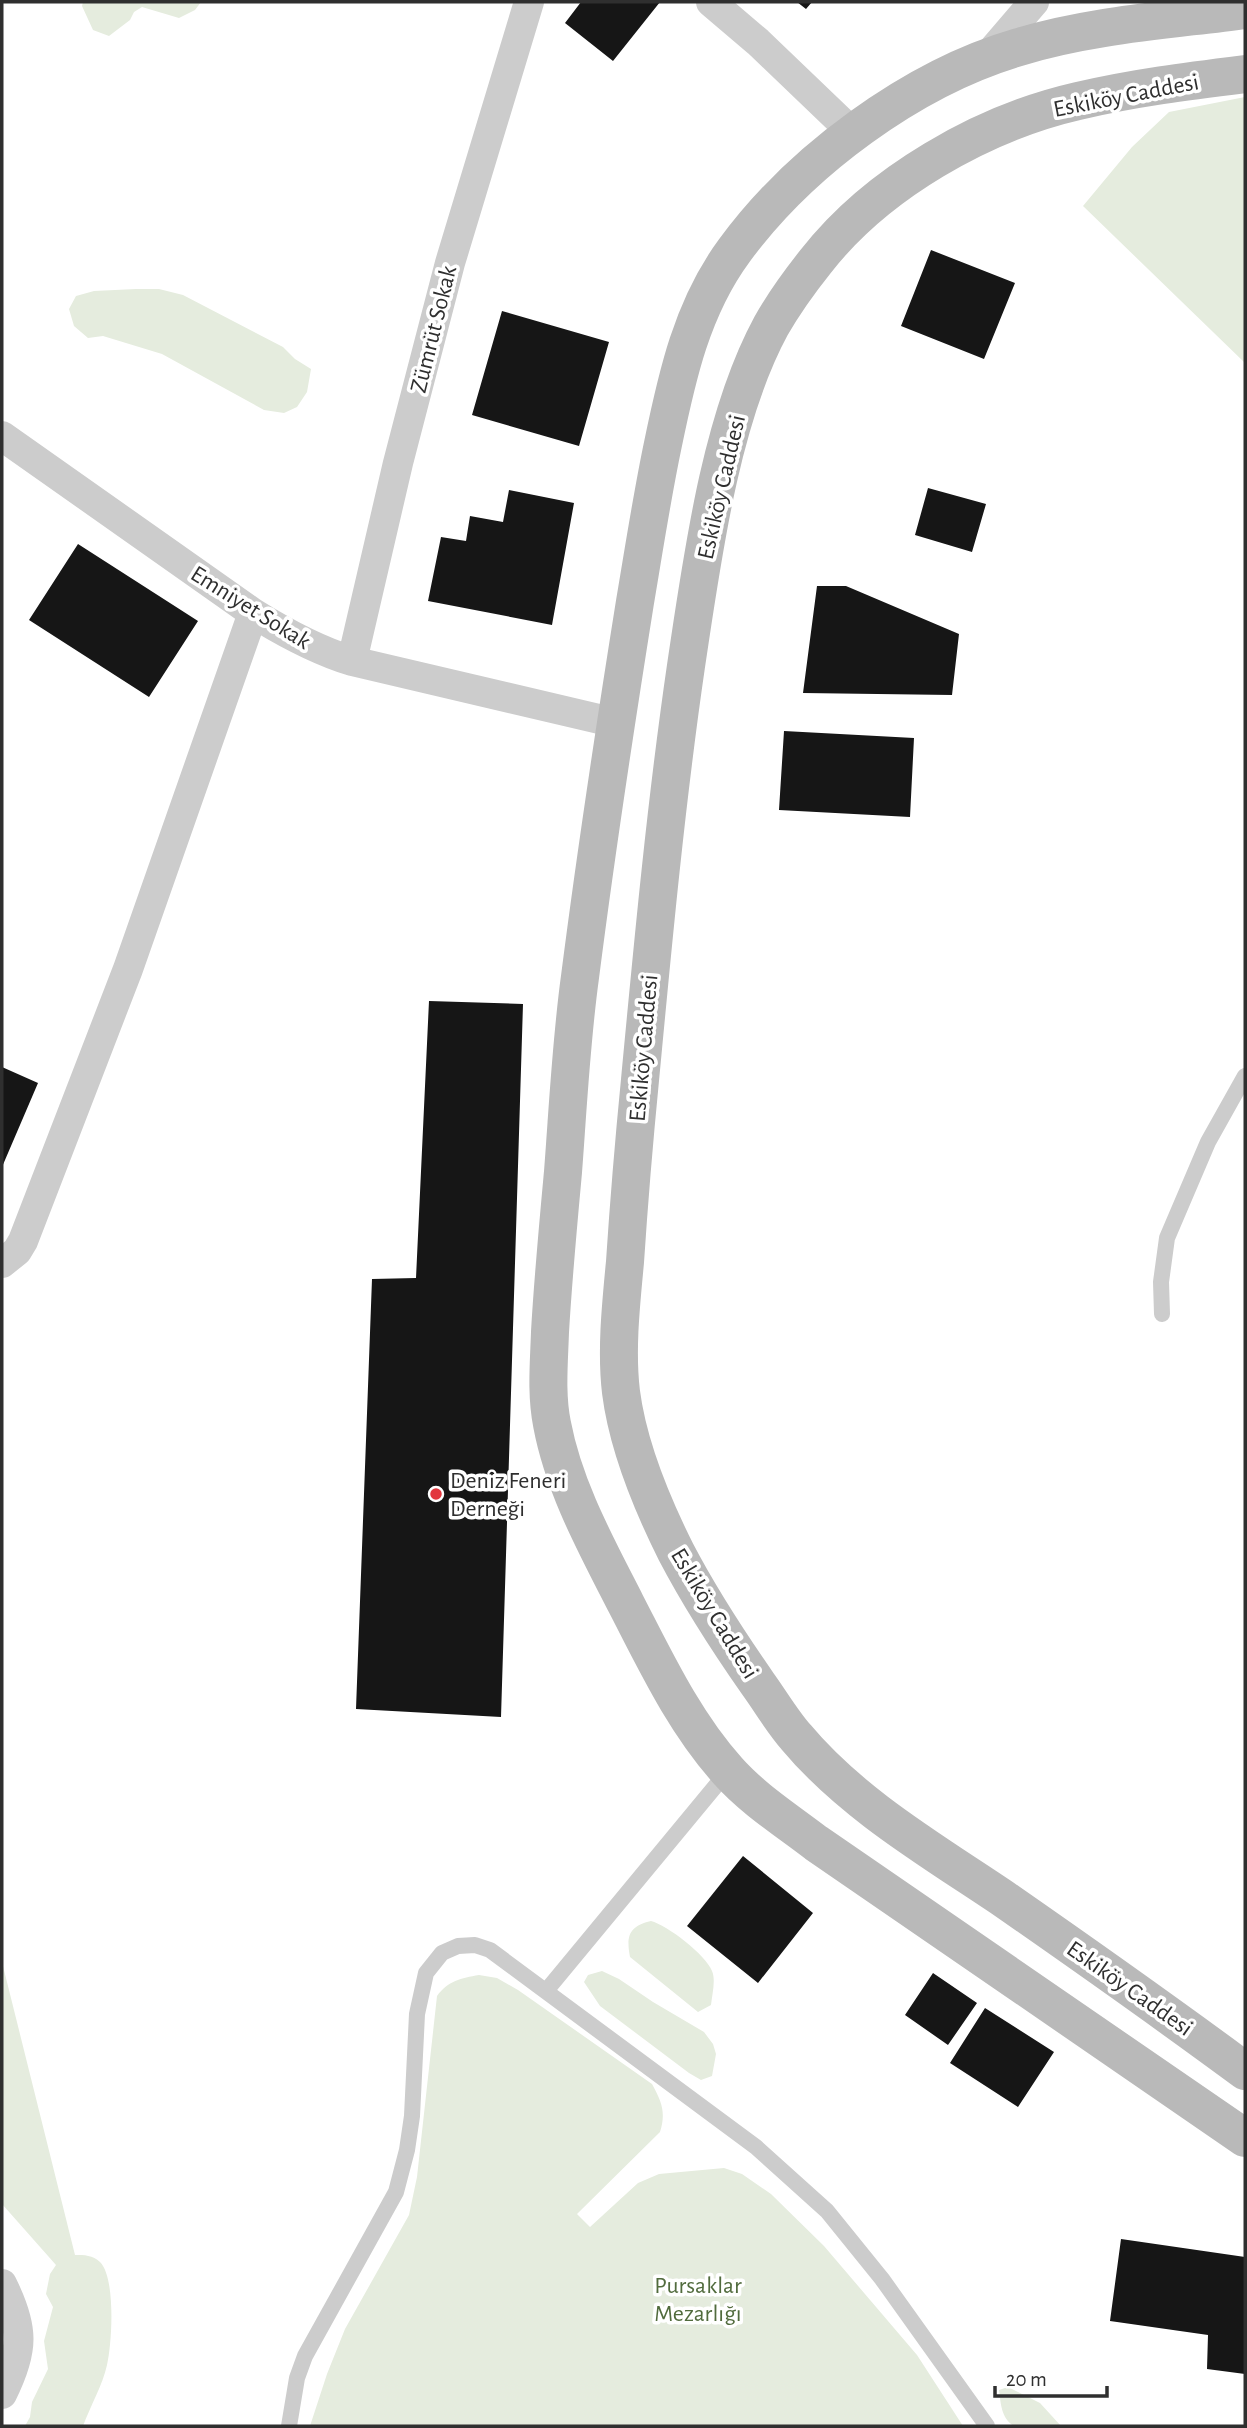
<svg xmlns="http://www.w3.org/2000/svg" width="1247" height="2428" viewBox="0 0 1247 2428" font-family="'Alegreya Sans',sans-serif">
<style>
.green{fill:#e5ecde}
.building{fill:#161616}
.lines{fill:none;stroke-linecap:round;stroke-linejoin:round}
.lane{stroke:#ccc;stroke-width:16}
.street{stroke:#ccc;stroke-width:30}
.secondary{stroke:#b9b9b9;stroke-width:38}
.poi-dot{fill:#e2363d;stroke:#fff;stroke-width:2.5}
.labels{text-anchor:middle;stroke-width:7;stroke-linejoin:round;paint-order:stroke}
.street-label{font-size:24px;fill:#2f2f2f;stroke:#fff}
.poi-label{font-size:24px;fill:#2f2f2f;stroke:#fff;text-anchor:start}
.park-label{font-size:24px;fill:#516b3d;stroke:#fff}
</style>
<rect width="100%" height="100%" fill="#fff"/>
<path class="green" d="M83,2H201L195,10L179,18L142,7L134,12L130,20L109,36L93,30L82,6Z
M1245,97V363L1083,206L1132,147L1169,112Z
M136,289H159L183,295L283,347L295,359L311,369L307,392L297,407L284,413L264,410L162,354L103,336L88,338L74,326L69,309L76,296L94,291Z
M651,1921C667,1925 706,1955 712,1971C716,1980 712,1995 711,2005L698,2012L630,1957C626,1936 629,1926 651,1921Z
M2,1962L75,2255C84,2255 93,2255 100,2262C116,2278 112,2344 107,2365C103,2384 90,2407 83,2426H25L30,2417L32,2402L48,2369L44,2341L53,2307L46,2294L50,2274L56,2265L2,2204Z
M602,1971L619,1979L653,2002L704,2032L713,2044L716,2054L712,2076L701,2080L689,2073L600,2006L584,1982L588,1975Z
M479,1975L497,1978L518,1990L652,2084C662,2102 666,2113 660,2132L577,2214L590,2227L638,2183L659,2174L724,2168L742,2174L771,2194L824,2246L917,2355L963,2426H310L327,2374L345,2329L409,2215L417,2177L437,1996C448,1981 461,1978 479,1975Z
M1008,2387L1040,2403L1061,2426H1014C1001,2418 1001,2404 999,2390Z"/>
<path class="building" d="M581,2H660L613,61L565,23Z
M797,2H812L806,9Z
M931,250L1015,283L984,359L901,326Z
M502,311L609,342L579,446L472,415Z
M928,488L986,504L972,552L915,535Z
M509,490L574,503L552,625L428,601L441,537L466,541L470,516L503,522Z
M78,544L198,621L149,697L29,620Z
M817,586H846L959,634L952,695L803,693Z
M784,731L914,738L910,817L779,810Z
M429,1001L523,1004L501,1717L356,1709L372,1279L416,1278Z
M2,1067L38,1083L2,1167Z
M743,1856L813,1913L758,1983L687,1926Z
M933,1973L977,2003L948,2045L905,2015Z
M985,2008L1054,2052L1018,2107L950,2063Z
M1121,2239L1245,2257V2374L1207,2369L1208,2335L1110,2321Z"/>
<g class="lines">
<path class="lane" d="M1162,1314L1161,1282L1167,1238L1208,1142L1245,1076
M546,1991L728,1771
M289,2426L297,2378L305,2356L396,2192L407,2150L412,2116L417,2014L426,1973L442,1953L458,1946L475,1945L490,1950L756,2147L827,2211L882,2279L987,2426"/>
<path class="street" d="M711,2L758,42L854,134
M986,58L1034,2
M2,436L253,613C285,633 316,650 352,661L616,723
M352,661L398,463L450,263L529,2
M2,1263L17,1251L23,1241L128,969L253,613
M2,2284C24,2328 24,2350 2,2394"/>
<path class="secondary" d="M1245,10C1170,20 1091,25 1019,47C912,78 799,162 734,251C692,308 677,376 663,444C652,496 644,549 635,602C615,727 596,852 580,977C571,1042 568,1107 563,1172C558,1226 553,1279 550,1332C549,1363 546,1394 552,1424C564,1488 597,1547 626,1604C656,1662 684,1722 728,1771C753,1799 786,1820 816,1843L1245,2138
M1245,74C1189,81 1133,88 1078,101C982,123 877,183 816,261C800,281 784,303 771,326C720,420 702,560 686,666C666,803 653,942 640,1080C634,1141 629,1201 625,1262C621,1304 616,1350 621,1392C628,1447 651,1502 676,1552C700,1598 728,1641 758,1684C771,1702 782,1721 796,1737C851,1803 931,1850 1001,1897C1083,1954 1165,2012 1245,2071"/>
</g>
<circle class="poi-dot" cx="436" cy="1494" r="7"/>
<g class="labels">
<g class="street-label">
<text transform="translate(1126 95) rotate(-11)" y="8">Eskiköy Caddesi</text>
<text transform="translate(433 329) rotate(-76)" y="8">Zümrüt Sokak</text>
<text transform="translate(721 487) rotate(-77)" y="8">Eskiköy Caddesi</text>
<text transform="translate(251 607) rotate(32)" y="8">Emniyet Sokak</text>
<text transform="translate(643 1048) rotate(-85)" y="8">Eskiköy Caddesi</text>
<text transform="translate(715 1613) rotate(59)" y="8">Eskiköy Caddesi</text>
<text transform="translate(1130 1988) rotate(35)" y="8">Eskiköy Caddesi</text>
</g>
<g class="poi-label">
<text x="450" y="1488">Deniz Feneri<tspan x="450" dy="28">Derneği</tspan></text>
</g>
<g class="park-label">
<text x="698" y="2293">Pursaklar<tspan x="698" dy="28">Mezarlığı</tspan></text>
</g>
</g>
<rect width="1247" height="2428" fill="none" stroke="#2f2f2f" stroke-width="7"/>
<path d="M995 2386v10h112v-10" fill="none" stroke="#2f2f2f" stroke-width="3.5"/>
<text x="1006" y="2386" font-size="21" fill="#2f2f2f" stroke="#ffffff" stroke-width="5" paint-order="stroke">20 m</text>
</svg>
